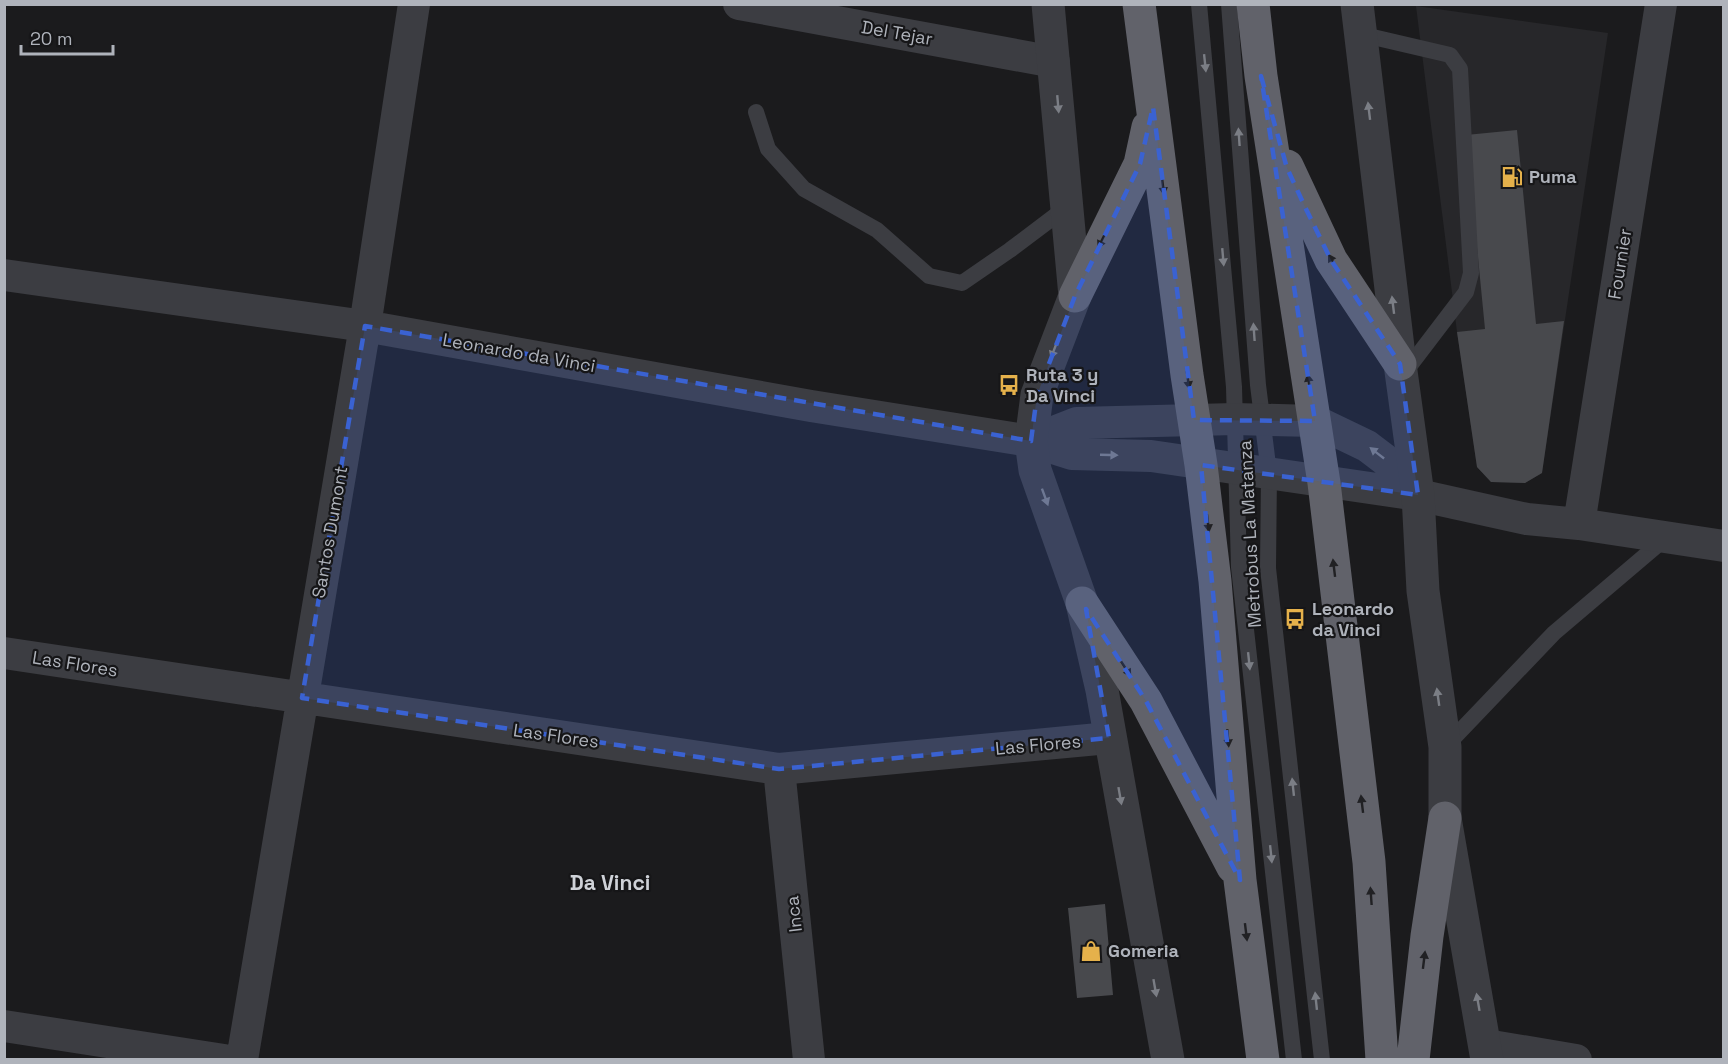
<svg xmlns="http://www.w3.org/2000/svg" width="1728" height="1064" viewBox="0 0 1728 1064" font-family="'Space Grotesk',sans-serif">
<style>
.built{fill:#27272a}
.building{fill:#48494d}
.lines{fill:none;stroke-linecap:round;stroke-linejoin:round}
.service{stroke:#3c3d42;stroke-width:16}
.minor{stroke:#3c3d42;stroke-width:32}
.tertiary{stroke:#3c3d42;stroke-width:33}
.trunk{stroke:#61626a;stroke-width:33}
.oneway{fill:#7b7e85}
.oneway2{fill:#212124}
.marked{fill:#3a62d2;fill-opacity:0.2;stroke:#3a62d2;stroke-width:4.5;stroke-dasharray:12 8;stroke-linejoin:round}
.labels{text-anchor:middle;stroke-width:4.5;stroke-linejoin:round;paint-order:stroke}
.street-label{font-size:18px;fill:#afb3bb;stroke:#161618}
.poi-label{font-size:18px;font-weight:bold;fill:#afb3bb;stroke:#161618;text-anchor:start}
.quarter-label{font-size:21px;font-weight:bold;fill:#cfd2d8;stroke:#161618}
</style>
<rect width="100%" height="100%" fill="#1b1b1d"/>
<path class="built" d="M1416,6L1608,33L1542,473L1525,483L1491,482L1477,467L1457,332Z"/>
<path class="building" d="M1517,130L1536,324L1564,321L1542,473L1525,483L1491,482L1477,467L1457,332L1485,329L1466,135Z
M1105,904L1113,995L1077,998L1068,908Z"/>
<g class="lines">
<path class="service" d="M1199,4L1234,387L1239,567L1294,1060
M1229,4L1258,385L1269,473L1268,568L1322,1060
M1360,34L1450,55L1460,69L1471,273L1466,292L1402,376
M756,112L768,149L804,189L877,230L929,276L962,283L1010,250L1067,207
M1445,747L1554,633L1667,537"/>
<path class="minor" d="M739,4L1054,62
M4,275L365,326L811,406L1031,441L1072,454L1151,456L1418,495L1527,519L1579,524L1724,546
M1031,441L1077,423L1235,419L1315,421L1367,446L1392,465L1418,495
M1579,524L1661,4
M4,653L779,769L1109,738
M779,769L809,1060
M4,1026L224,1060
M1486,1045L1576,1060
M242,1060L365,326L414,4"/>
<path class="tertiary" d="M1048,4L1075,296L1037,395L1031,441L1035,470L1082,603L1102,690L1168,1060
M1357,4L1400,364L1418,495L1423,591L1445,747V818L1487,1060"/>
<path class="trunk" d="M1139,4L1187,375L1201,465L1215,581L1240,880L1263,1060
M1253,4L1261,76L1324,483L1369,862L1382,1060
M1287,166L1331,260L1400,364
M1075,296L1140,164L1148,127
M1082,603L1146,701L1233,867
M1413,1060L1427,936L1445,818"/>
</g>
<defs><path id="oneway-solid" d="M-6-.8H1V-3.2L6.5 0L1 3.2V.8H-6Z" transform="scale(1.5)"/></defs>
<g class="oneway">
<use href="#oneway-solid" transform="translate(1205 63) rotate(84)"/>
<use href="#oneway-solid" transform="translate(1058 104) rotate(85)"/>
<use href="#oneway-solid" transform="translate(1369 111) rotate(-97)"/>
<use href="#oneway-solid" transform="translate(1239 137) rotate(-94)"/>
<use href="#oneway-solid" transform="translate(1223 257) rotate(85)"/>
<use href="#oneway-solid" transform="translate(1393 305) rotate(-97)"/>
<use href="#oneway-solid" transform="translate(1254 332) rotate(-94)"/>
<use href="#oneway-solid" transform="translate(1054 350) rotate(111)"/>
<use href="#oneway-solid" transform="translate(1377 453) rotate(-142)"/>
<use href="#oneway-solid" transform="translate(1109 455) rotate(2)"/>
<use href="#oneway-solid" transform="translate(1045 497) rotate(70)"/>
<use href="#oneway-solid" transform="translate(1249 661) rotate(84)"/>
<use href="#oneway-solid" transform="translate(1438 697) rotate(-98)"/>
<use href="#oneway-solid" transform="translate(1293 787) rotate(-96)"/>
<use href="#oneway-solid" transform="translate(1120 796) rotate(80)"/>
<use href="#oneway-solid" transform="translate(1271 854) rotate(84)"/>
<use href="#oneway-solid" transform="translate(1155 988) rotate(80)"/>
<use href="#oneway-solid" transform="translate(1316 1001) rotate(-96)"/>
<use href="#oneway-solid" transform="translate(1478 1002) rotate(-100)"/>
</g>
<g class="oneway2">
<use href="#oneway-solid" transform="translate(1163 186) rotate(83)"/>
<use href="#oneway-solid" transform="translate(1102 240) rotate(116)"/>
<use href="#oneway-solid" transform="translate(1333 262) rotate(-121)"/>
<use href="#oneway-solid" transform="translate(1188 380) rotate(82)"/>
<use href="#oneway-solid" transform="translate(1309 383) rotate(-99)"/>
<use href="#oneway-solid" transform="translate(1208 523) rotate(83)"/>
<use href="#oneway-solid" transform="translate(1334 568) rotate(-97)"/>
<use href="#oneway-solid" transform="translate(1126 669) rotate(57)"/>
<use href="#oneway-solid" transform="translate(1228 738) rotate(85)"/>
<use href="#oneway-solid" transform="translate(1362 804) rotate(-97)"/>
<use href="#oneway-solid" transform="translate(1371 896) rotate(-94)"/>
<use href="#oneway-solid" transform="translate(1246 932) rotate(83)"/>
<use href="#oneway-solid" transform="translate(1424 960) rotate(-83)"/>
</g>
<path class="marked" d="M1261,76L1287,168L1306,209L1331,260L1400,364L1418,495L1201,465L1240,880L1146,701L1086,609L1109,738L779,769L302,698L365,326L1031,441L1037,395L1075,296L1140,164L1153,107L1194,420L1315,421Z"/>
<defs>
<symbol id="fuel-bare" viewBox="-9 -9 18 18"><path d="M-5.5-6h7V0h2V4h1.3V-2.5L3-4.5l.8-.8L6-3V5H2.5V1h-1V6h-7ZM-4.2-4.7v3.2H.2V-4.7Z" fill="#e5b14b" stroke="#161618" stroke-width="2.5" paint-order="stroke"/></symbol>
<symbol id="bus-bare" viewBox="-9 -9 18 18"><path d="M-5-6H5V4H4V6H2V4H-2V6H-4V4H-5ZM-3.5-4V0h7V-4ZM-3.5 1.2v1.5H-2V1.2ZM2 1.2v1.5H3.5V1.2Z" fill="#e5b14b" stroke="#161618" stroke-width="2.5" paint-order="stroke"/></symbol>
<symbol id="shop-bare" viewBox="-9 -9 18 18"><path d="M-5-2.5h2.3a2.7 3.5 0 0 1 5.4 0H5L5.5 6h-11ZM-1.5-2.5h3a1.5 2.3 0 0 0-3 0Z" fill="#e5b14b" stroke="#161618" stroke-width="2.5" paint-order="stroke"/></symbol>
</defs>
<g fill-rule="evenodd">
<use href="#fuel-bare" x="1497" y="162" width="30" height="30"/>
<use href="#bus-bare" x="994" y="370" width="30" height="30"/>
<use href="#bus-bare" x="1280" y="604" width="30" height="30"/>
<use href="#shop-bare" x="1076" y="936" width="30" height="30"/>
</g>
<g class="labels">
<g class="street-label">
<text transform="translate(897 33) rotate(10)" y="6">Del Tejar</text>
<text transform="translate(1620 264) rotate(-81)" y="6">Fournier</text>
<text transform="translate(519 353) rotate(10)" y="6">Leonardo da Vinci</text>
<text transform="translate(330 532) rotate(-80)" y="6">Santos Dumont</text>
<text transform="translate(1250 534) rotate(-93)" y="6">Metrobus La Matanza</text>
<text transform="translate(75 664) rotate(9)" y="6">Las Flores</text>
<text transform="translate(556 736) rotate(8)" y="6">Las Flores</text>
<text transform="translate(1038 745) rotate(-5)" y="6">Las Flores</text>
<text transform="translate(794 914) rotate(-96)" y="6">Inca</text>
</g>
<g class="poi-label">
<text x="1529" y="183">Puma</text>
<text x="1026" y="381">Ruta 3 y<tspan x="1026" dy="21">Da Vinci</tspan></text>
<text x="1312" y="615">Leonardo<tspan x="1312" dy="21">da Vinci</tspan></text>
<text x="1108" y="957">Gomeria</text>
</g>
<g class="quarter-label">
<text x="610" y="890">Da Vinci</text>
</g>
</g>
<rect width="1728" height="1064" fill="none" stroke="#afb3bb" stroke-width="12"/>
<path d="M21 45v9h92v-9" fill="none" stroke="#afb3bb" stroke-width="3"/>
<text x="30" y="45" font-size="18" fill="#afb3bb" stroke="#161618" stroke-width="4.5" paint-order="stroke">20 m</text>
</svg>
